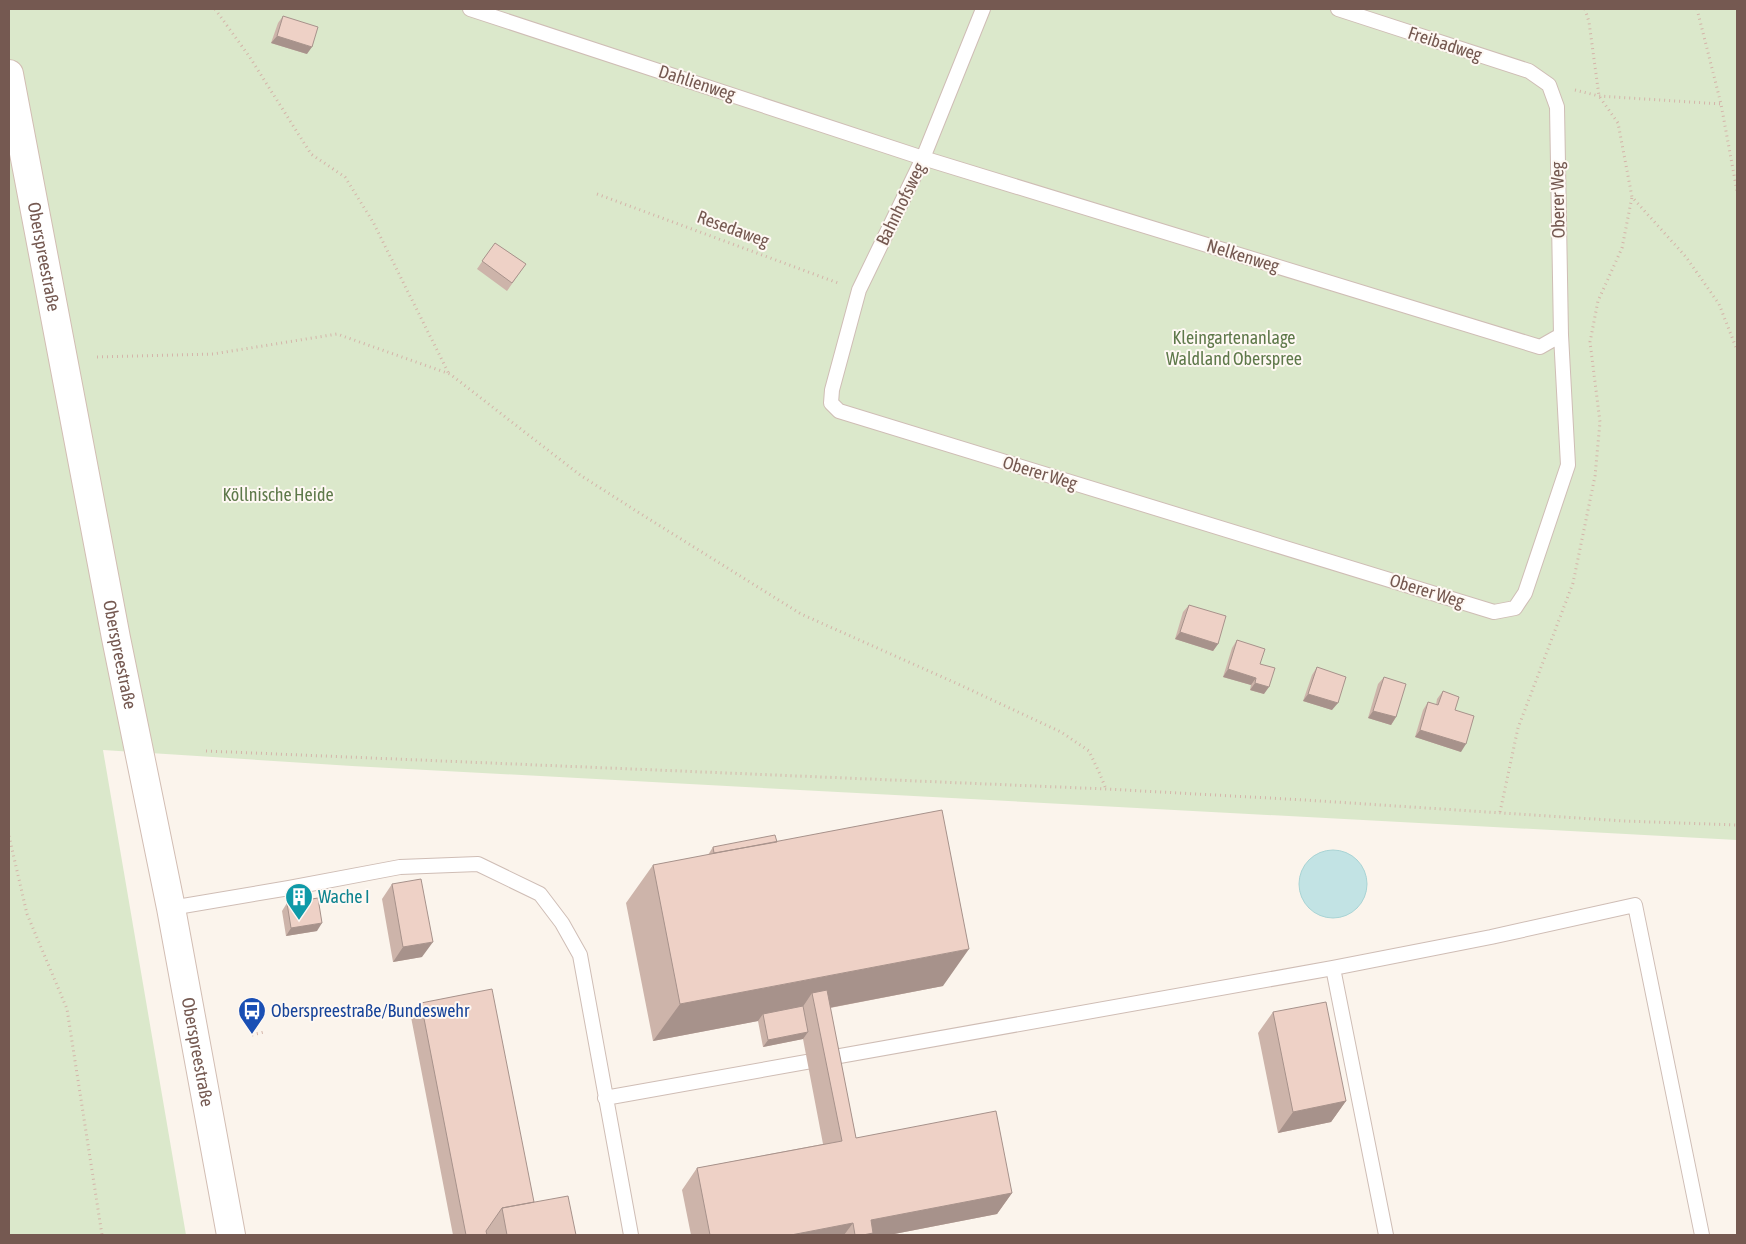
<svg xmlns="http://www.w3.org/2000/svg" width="1746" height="1244" viewBox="0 0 1746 1244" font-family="'Asap Condensed',sans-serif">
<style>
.green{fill:#dbe8cb}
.water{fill:#c2e3e4;stroke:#a9d4d5}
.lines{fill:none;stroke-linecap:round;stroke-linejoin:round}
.service-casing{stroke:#cfbdb5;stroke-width:16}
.secondary-casing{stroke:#d2bdb3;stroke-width:30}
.path{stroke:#d4b4a9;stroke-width:3;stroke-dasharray:1 4;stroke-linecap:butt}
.service{stroke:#fff;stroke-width:14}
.secondary{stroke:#fff;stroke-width:28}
.wall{fill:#cdb4aa}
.shaded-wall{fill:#a7928b}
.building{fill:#eed1c6;stroke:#a7928b}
.labels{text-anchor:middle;stroke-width:4;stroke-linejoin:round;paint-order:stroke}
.street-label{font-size:18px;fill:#755951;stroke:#fef8f3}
.park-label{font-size:18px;fill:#5e794a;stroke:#fef8f3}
.culture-label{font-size:18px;fill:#0d838f;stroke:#fef8f3;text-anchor:start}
.transit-label{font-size:18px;fill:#164399;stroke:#fef8f3;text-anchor:start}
</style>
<rect width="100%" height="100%" fill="#fbf4ec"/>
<path class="green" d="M9,9H1737V840L352,766L103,750L186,1235H9Z"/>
<path class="water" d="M1299 884a34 34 0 1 1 68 0a34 34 0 1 1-68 0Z"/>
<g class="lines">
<defs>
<path id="service" d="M470,9L923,158L1540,347L1561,335
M983,9L923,158L859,290L832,390L831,403L839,411L1494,612L1515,608L1525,593L1568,465L1561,335L1557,107L1549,85L1529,71L1338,9
M171,908L289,888L400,867L478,864L540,894L562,923L580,955L631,1235
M1333,968L1386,1235
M605,1098L1333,968L1491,937L1635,905L1702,1235"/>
<g id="secondary">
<path id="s1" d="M9,74L116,638L171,908L231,1235"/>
</g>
</defs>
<use href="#service" class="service-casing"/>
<use href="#secondary" class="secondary-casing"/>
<path class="path" d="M215,9L249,56L311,154L345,177L373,222L449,374
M1585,9L1589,22L1599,96L1618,123L1632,197L1686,257L1719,304L1737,350
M1697,9L1721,104L1737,191
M1575,90L1599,96L1721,104
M597,194L838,283
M97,357L213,354L337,334L450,374L580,475L641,514L801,614L958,684L1061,732L1089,751L1099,772L1106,789
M206,751L1106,789L1305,800L1624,821L1737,825
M1500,812L1518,728L1573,583L1595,476L1600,422L1590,342L1598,301L1622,248L1632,197
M9,836L27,914L67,1009L102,1235
M252,1035L264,1032"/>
<use href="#service" class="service"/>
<use href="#secondary" class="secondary"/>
</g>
<path class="wall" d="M283,16L307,54L271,43L278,23Z
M495,243L526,264L507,291L477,269Z
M1189,605L1218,644L1213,651L1175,639L1183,612Z
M1237,640L1260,664L1264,694L1250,690L1251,685L1223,677L1232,648Z
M1317,667L1332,710L1303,701L1312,675Z
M1384,677L1396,717L1391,725L1368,718L1378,684Z
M1443,691L1455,710L1461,752L1415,737L1423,710L1428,702L1436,705L1437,699Z
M777,842L943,986L830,1008L856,1138L1012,1193L997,1214L889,1235H691L682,1190L697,1168L823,1144L803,1039L763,1047L758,1021L653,1041L626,903L653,865L708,855L713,847Z
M392,884L422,957L393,962L382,899Z
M287,903L317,931L286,936L282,911Z
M421,1003L534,1202L576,1235H453L411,1017Z
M1273,1012L1346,1101L1331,1122L1278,1133L1258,1033Z"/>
<path class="shaded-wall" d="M277,36L312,47L307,54L271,43Z
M1180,632L1218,644L1213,651L1175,639Z
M1228,669L1256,678L1251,685L1223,677Z
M1255,683L1269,687L1264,694L1250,690Z
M1308,694L1338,703L1332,710L1303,701Z
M1373,711L1396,717L1391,725L1368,718Z
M1420,730L1466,744L1461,752L1415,737Z
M322,923L317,931L286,936L291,928Z
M433,942L422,957L393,962L403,947Z
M969,949L943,986L818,1010L812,993L798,1014H763L758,1021L653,1041L680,1004Z
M808,1032L803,1039L763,1047L768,1040Z
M1346,1101L1331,1122L1278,1133L1293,1112Z
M1012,1193L997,1214L889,1235H861L871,1220Z
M853,1223L844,1235H791Z"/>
<path class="building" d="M283,16L318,27L312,47L277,36Z
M495,243L526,264L512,283L482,261Z
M1189,605L1226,616L1218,644L1180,632Z
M1237,640L1265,649L1260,664L1275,668L1269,687L1255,683L1256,678L1228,669Z
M1317,667L1346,677L1338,703L1308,694Z
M1384,677L1406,684L1396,717L1373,711Z
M1443,691L1459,697L1455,710L1474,716L1466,744L1420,730L1428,702L1438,705Z
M942,810L969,949L680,1004L653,865Z
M775,835L777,842L714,853L713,847Z
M421,879L433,942L403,947L392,884Z
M318,898L322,923L291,928L287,903Z
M492,989L534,1202L502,1208L486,1231L487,1235H466L421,1003Z
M827,990L856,1138L996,1111L1012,1193L871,1220L873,1233L863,1235H855L853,1223L791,1235H710L697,1168L842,1141L812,993Z
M1326,1002L1346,1101L1293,1112L1273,1012Z
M803,1006L808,1032L768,1040L763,1014Z
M568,1196L576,1235H507L502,1208Z"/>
<defs>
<symbol id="building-pin" viewBox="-11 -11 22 30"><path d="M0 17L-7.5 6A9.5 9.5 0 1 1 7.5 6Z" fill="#0f9aa8" stroke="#fef8f3"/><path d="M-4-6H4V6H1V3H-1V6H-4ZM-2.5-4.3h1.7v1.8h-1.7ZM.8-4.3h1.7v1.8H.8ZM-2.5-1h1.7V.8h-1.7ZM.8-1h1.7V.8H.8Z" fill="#fff"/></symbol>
<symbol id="bus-pin" viewBox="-11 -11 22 30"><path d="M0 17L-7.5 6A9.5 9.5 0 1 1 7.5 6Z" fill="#1a4fb4" stroke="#fef8f3"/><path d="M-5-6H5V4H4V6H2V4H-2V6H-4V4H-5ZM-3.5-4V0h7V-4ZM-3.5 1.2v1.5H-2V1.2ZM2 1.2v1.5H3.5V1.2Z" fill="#fff"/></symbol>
</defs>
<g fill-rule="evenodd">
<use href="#building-pin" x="283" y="881" width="32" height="43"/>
<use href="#bus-pin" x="236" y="995" width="32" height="43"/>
</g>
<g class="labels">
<g class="street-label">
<text transform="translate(1445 44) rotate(18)" y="6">Freibadweg</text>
<text transform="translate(697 83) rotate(18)" y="6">Dahlienweg</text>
<text transform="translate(1558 200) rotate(-91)" y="6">Oberer Weg</text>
<text transform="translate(901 204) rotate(-64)" y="6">Bahnhofsweg</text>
<text transform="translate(733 229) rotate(20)" y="6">Resedaweg</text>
<text transform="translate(1243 256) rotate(17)" y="6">Nelkenweg</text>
<text dy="6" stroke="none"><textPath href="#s1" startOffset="186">Oberspreestraße</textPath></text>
<text transform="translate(1040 473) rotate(17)" y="6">Oberer Weg</text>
<text transform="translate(1427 591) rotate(17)" y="6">Oberer Weg</text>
<text dy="6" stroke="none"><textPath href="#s1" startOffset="591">Oberspreestraße</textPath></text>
<text dy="6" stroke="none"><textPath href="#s1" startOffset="996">Oberspreestraße</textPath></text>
</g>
<g class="park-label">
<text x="1234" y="344">Kleingartenanlage<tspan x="1234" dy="21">Waldland Oberspree</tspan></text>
<text x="278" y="501">Köllnische Heide</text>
</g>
<g class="culture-label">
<text x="318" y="903">Wache I</text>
</g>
<g class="transit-label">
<text x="271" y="1017">Oberspreestraße/Bundeswehr</text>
</g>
</g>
<rect width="1746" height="1244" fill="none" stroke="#755951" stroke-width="20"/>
</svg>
